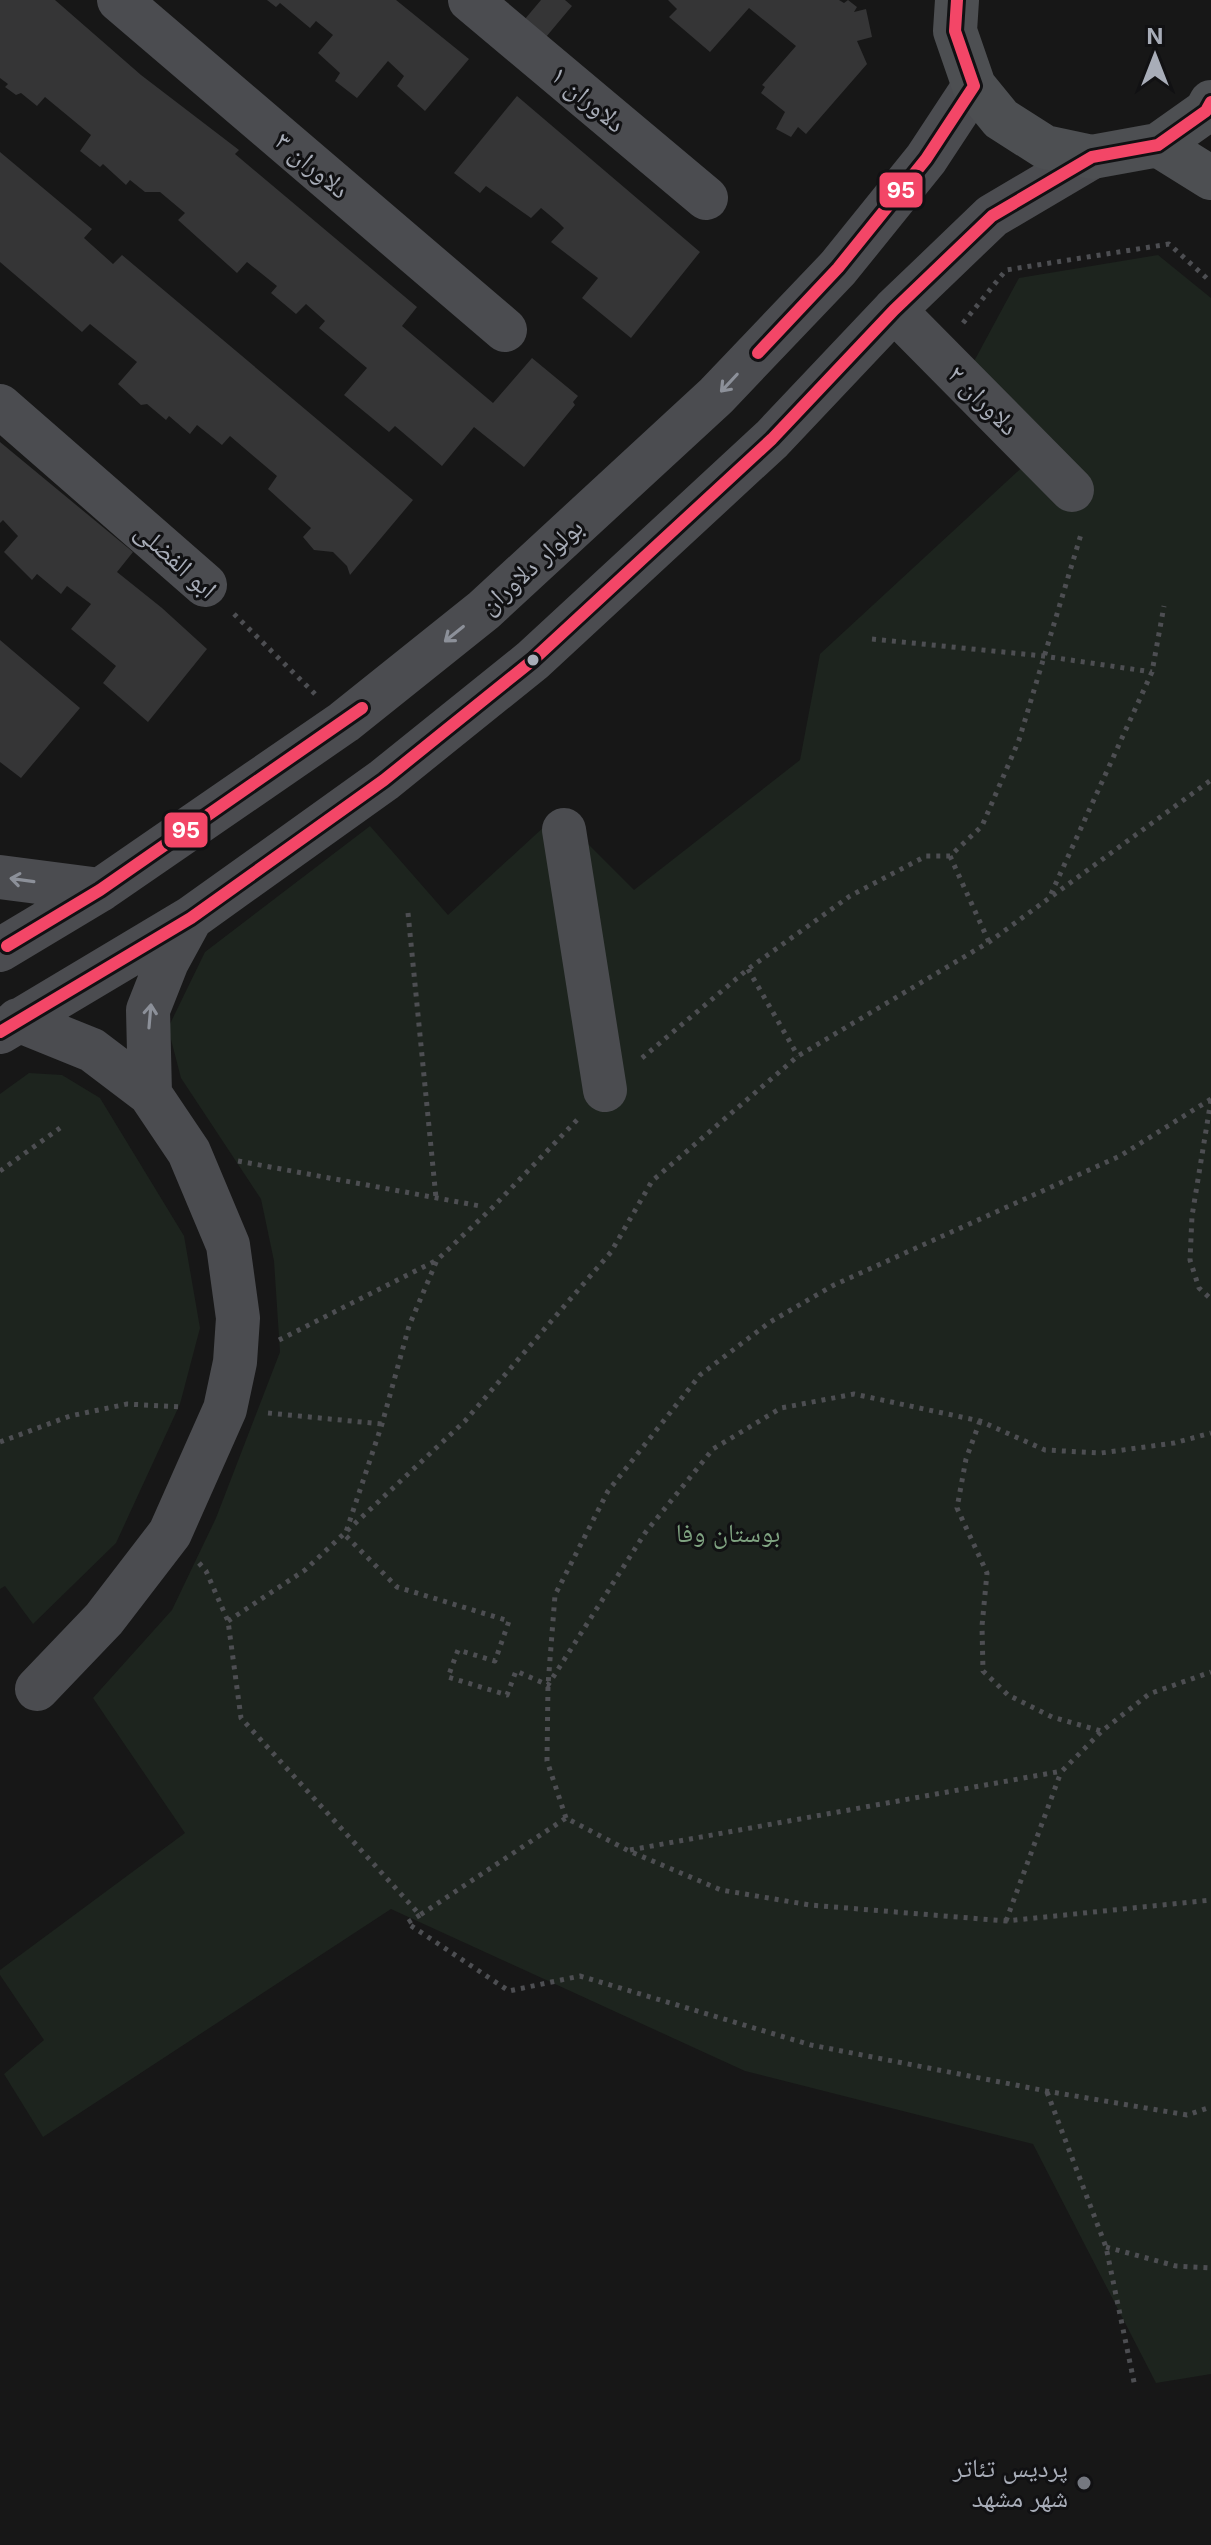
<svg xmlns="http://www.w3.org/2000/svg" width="1211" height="2545" viewBox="0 0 1211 2545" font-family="Inter,'Noto Naskh Arabic',sans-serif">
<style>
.green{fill:#1d241e}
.building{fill:#353536}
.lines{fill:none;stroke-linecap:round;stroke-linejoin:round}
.path{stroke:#4d4e52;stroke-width:5;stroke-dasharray:4 6;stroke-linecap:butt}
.minor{stroke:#4b4c50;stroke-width:44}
.major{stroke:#4d4f52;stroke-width:44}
.bus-1-casing{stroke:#111113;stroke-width:18}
.bus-1{stroke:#f34667;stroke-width:12}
.oneway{stroke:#8c9099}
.bus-dot{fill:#a8adb8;stroke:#111113;stroke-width:3}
.poi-dot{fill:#757880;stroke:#111113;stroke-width:3}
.labels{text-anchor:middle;stroke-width:6;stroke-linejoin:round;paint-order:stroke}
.street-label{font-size:26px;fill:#a8adb8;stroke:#111113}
.park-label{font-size:26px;fill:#7fa381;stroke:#111113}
.poi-label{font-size:26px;fill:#a8adb8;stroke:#111113;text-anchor:end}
.line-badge{stroke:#111113;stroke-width:3}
.badge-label{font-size:22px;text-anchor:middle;font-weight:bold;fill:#fff}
</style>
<rect width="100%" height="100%" fill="#171717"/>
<path class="green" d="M1158,255L1211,298V2374L1156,2383L1033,2144L745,2071L391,1909L43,2137L4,2074L44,2040L0,1975V1970L185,1833L93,1698L172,1610L216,1518L280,1352L274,1261L261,1199L181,1078L168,1028L205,952L370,826L448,915L558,814L634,890L800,760L820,654L1030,460L965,378L1019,278Z
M29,1073L62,1075L100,1098L184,1236L200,1328L180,1404L116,1543L33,1624L5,1586L0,1589V1094Z"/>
<path class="building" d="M0,0H55L141,75L239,150L235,154L417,307L402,326L493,403L532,358L578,396L573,402L575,405L524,467L474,427L442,466L395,426L389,432L344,395L367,368L319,328L325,321L306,304L296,314L271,293L277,286L247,262L237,273L178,220L185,213L160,192H145L130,180L126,185L103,164L100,167L80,151L91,135L45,97L37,106L21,93L16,95L5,87L8,84L0,78Z
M267,0H396L469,59L425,111L397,86L404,76L388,61L357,98L335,81L340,73L318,53L333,35L316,21L310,28L280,3L276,7Z
M541,0H565L572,6L546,37L525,19Z
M668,0H839L844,3L848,0L857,7L854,12L866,9L872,37L857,41L867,64L806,134L798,127L791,137L776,129L785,112L761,93L765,87L762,85L796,46L749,8L710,52L669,17L677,9Z
M517,96L700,252L631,338L582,298L598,278L551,242L564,228L559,223L541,208L531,218L486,186L480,193L454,173Z
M0,152L92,229L84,238L113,264L122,255L413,500L350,575L347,566L333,552L314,550L303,537L311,528L268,489L277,476L230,436L222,445L197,425L190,434L169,416L166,420L147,404L141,405L118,384L137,362L90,324L82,332L0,262Z
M0,442L133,552L117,572L162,608L207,649L148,722L103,683L116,666L71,629L91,604L67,586L61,594L37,574L32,580L4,552L18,536L3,520L0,523Z
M0,640L80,708L21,778L0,762Z"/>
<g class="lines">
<path class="path" d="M963,323L1006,270L1169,244L1211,282
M234,614L315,694
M872,639L1043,656L1152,672
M950,856L989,942
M1051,894L1152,672L1164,606
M408,913L436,1198
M748,969L798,1056
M642,1058L748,969L850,896L926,856H950L982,826L1019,740L1082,531
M1211,1100L1192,1216L1190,1260L1199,1288L1211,1299
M577,1120L493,1207L437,1260L409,1326L382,1424L345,1535L397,1587L509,1621L495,1661L458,1650L448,1677L507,1695L516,1671L548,1685L645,1533L713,1449L781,1408L854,1394L980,1421L1045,1450L1101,1453L1174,1443L1211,1433
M238,1161L480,1206
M0,1171L60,1128
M279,1340L437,1260
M268,1413L382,1424
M980,1421L966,1459L957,1508L987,1573L982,1626L983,1671L1008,1695L1052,1717L1101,1731
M0,1442L70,1416L127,1404L182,1407
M199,1563L206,1571L228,1621L241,1718L420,1915L566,1818L629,1851L721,1890L810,1905L1006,1921L1211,1900
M228,1621L305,1570L465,1421L611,1252L652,1181L798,1056L989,942L1211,780
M566,1818L547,1761L548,1685L555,1595L608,1491L700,1375L770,1322L834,1285L1120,1156L1211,1099
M630,1850L1062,1771L1102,1731L1149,1694L1211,1672
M420,1915L407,1923L509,1991L580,1976L811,2045L1046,2091L1187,2115L1211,2107
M1006,1921L1061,1772
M1047,2092L1106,2247L1135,2387
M1106,2247L1176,2266L1211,2268"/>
<path class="minor" d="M119,0L505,330
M470,0L706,198
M894,310L1072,490
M0,406L205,585
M564,830L605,1090
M0,877L100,890
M0,950L100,890L344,722L484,610L716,396L838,268L926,159L974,86
M18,1020L92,1050L150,1094L189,1152L228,1245L238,1318L235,1362L225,1409L170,1533L104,1619L37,1689
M0,1032L191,918L384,780L533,660L772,439L894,310L992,216L1092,157
M150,1094L148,1010L167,962L191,918"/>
<path class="major" d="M957,0L955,31L974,86L1001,119L1045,147L1092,157L1158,145L1206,111L1211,102
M1158,145L1211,178"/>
<defs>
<path id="bus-1" d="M758,353L838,268L926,159L974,86L955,31L957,0
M7,946L100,890L362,708
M0,1032L191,918L384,780L533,660L772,439L894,310L992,216L1092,157L1158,145L1206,111L1211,102"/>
</defs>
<use href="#bus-1" class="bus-1-casing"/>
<use href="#bus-1" class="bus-1"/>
</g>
<defs><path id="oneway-shaft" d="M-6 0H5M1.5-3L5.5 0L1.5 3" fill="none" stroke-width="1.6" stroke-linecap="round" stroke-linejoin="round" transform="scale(2)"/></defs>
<g class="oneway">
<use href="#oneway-shaft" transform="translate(729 383) rotate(133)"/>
<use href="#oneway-shaft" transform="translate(454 634) rotate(141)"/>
<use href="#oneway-shaft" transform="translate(22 880) rotate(-172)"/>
<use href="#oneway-shaft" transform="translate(150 1016) rotate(-85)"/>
</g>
<circle class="bus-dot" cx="533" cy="660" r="7"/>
<circle class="poi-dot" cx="1084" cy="2483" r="8"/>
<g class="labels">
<g class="street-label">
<text transform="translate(588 99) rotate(40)" y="9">دلاوران ۱</text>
<text transform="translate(312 165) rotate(40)" y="9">دلاوران ۳</text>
<text transform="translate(983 400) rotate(45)" y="9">دلاوران ۲</text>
<text transform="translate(176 560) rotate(42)" y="9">ابو الفضلی</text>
<text transform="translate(531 566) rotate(-42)" y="9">بولوار دلاوران</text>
</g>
<g class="park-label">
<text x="728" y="1542">بوستان وفا</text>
</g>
<g class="poi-label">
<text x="1068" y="2477">پردیس تئاتر<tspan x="1068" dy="30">شهر مشهد</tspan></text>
</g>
</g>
<g class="line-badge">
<rect x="878" y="171" width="46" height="38" rx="8" fill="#f34667"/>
<rect x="163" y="811" width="46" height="38" rx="8" fill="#f34667"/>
</g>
<g class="badge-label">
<text x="901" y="198">95</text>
<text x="186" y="838">95</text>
</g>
<g transform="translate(1155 56)" stroke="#111113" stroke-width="6" paint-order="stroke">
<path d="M0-6L14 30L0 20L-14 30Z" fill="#a8adb8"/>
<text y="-12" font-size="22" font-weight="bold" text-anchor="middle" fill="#a8adb8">N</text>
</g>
</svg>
